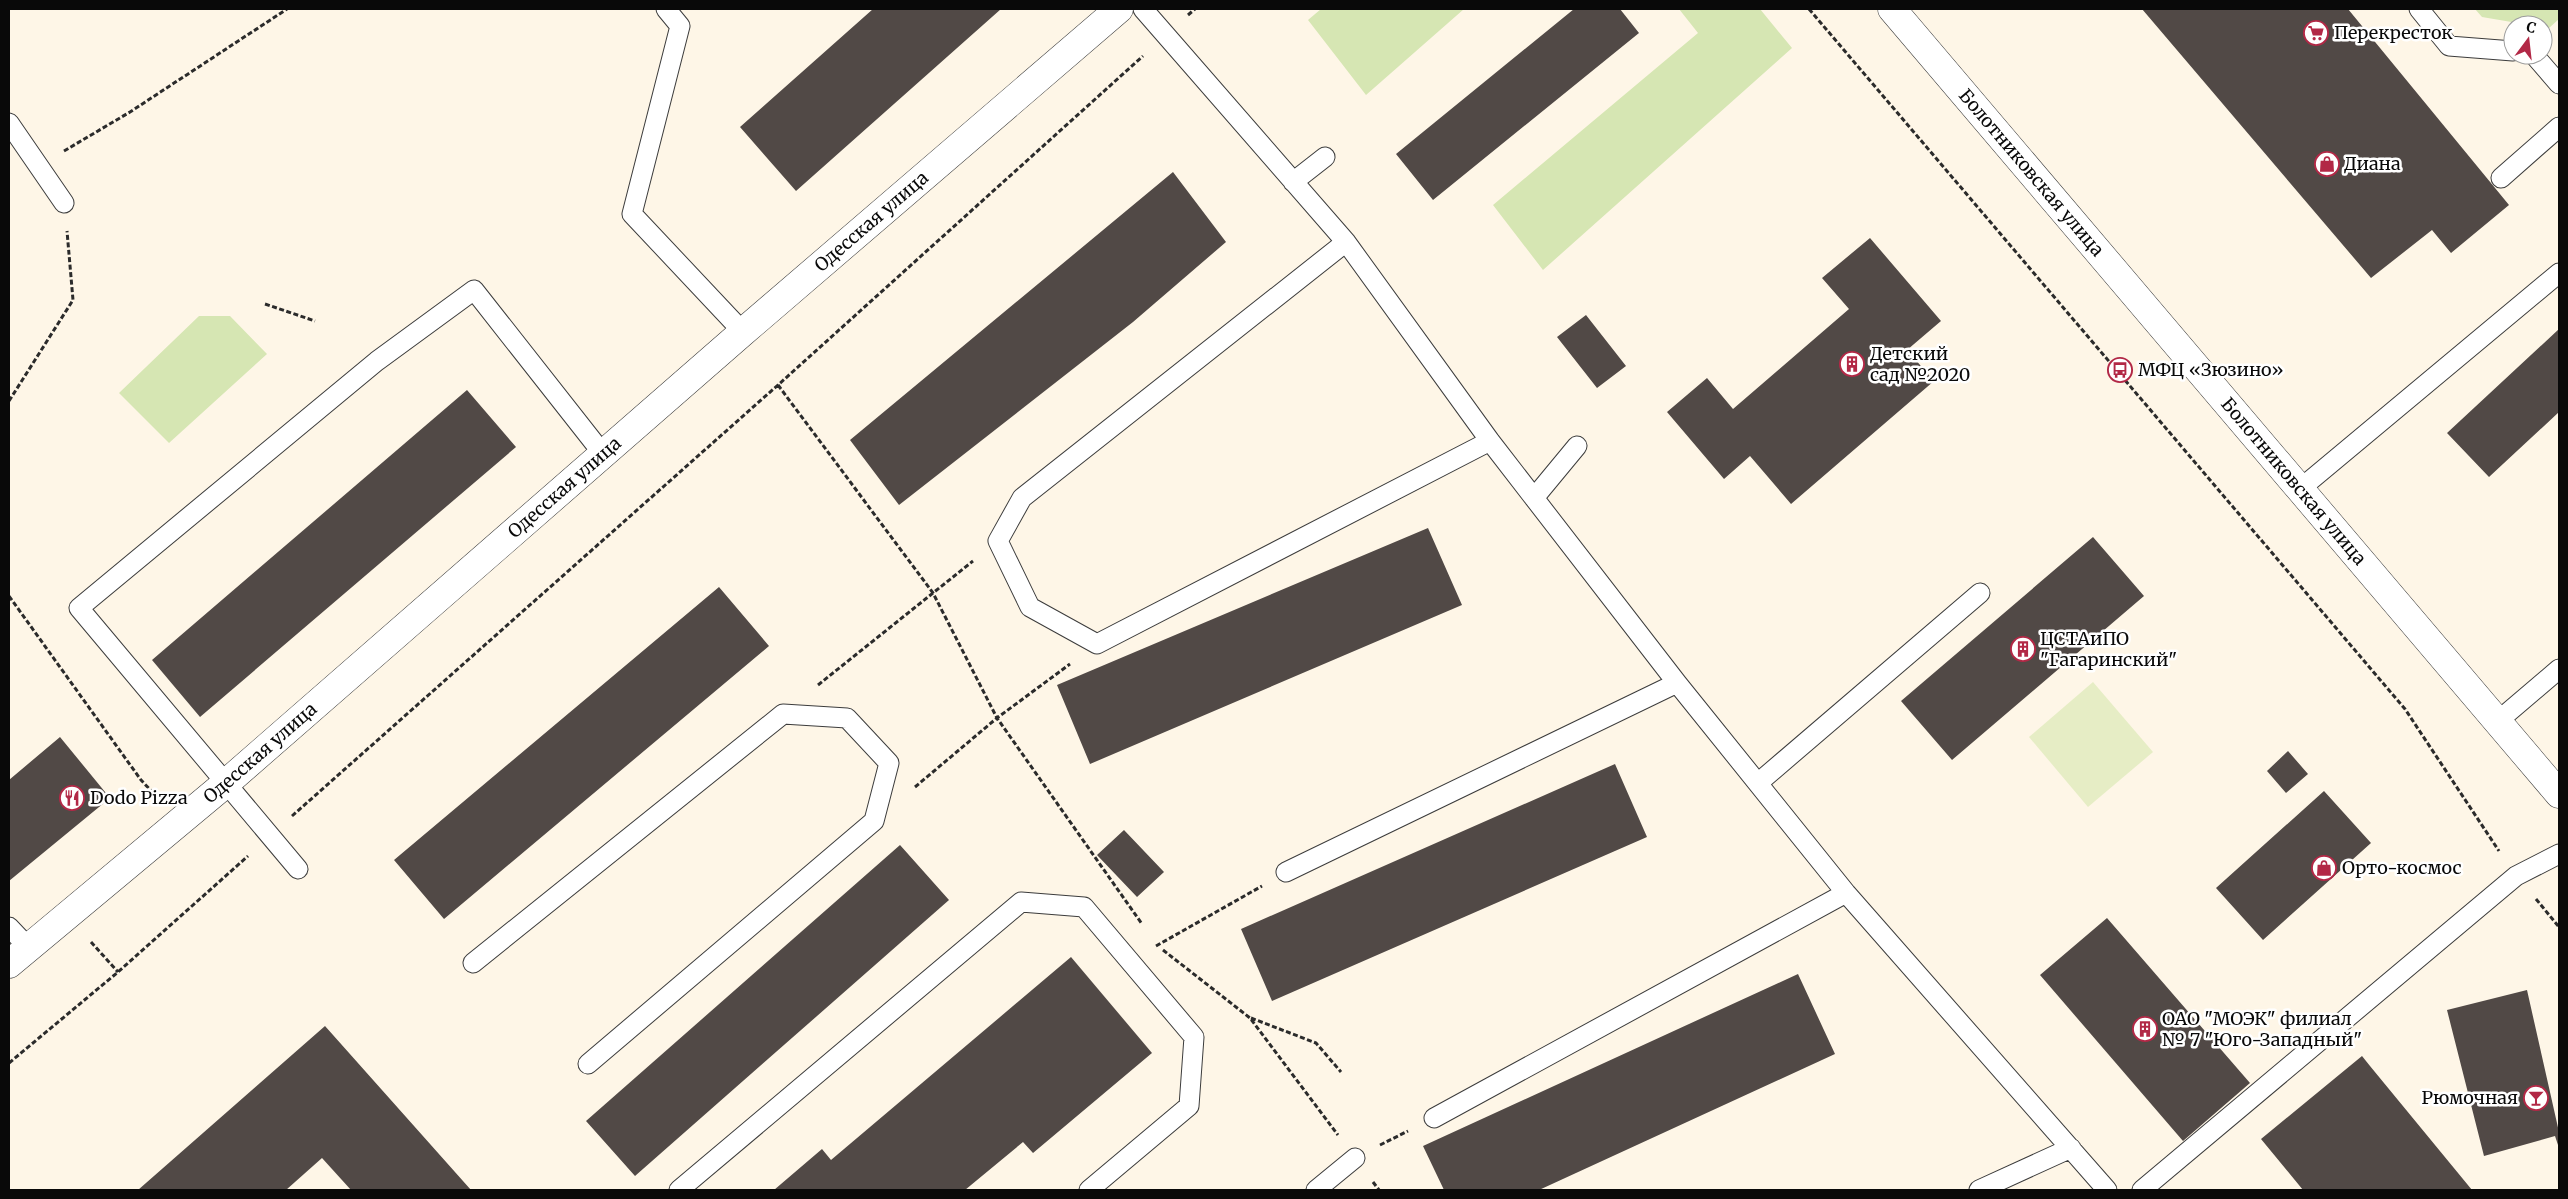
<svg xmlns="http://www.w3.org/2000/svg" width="2568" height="1199" viewBox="0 0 2568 1199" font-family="Merriweather,serif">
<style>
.green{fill:#d6e6b3}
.pitch{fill:#e6edc5}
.building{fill:#514946}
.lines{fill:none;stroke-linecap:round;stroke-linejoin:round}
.service-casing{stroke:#3c3c3c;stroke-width:21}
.minor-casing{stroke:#3c3c3c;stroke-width:29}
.tertiary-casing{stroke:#3c3c3c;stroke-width:29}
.path{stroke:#2b2b2b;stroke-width:3;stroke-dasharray:5 2.5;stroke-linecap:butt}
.service{stroke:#fff;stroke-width:19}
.minor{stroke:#fff;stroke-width:28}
.tertiary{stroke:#fff;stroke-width:28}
.labels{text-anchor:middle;stroke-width:5;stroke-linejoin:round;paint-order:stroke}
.poi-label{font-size:18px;fill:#090909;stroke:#fff;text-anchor:start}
.street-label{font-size:18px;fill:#090909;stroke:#fff}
</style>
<rect width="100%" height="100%" fill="#fef6e7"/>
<path class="green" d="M1321,9H1464L1366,95L1308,20Z
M1679,9H1760L1792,48L1543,270L1493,205L1698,33Z
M2475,9H2559V19L2549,28L2543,27V25H2529L2482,17Z
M199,316H230L267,354L169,443L119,393Z"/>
<path class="pitch" d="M2093,682L2153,752L2088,807L2029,737Z"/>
<path class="building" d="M873,9H1001L796,191L740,127Z
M1574,9H1620L1639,33L1433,200L1396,154Z
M2142,9H2348L2509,205L2451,253L2432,230L2371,278Z
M1173,172L1226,242L1133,322L899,505L850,440Z
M1870,238L1941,321L1907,350L1934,381L1791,504L1750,456L1724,479L1667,412L1707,378L1733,409L1849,309L1822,278Z
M1586,315L1626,366L1597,388L1557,337Z
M2559,329V412L2489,477L2447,433Z
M467,390L516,447L200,717L152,660Z
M1428,528L1462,605L1090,764L1057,685Z
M2093,537L2144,596L1952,760L1901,701Z
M719,587L769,646L444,919L394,860Z
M60,737L110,798L9,881V780Z
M2288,751L2308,774L2286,793L2267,771Z
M1615,764L1647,837L1272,1001L1241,929Z
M2324,791L2371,843L2263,940L2216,888Z
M1124,830L1164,872L1137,897L1097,855Z
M900,845L949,900L635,1176L586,1121Z
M2107,918L2250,1083L2183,1141L2040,975Z
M1071,957L1152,1053L1033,1153L1023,1142L965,1190H774L822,1149L831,1160Z
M1798,974L1835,1054L1539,1190H1444L1423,1146Z
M2527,990L2559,1132V1148L2555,1136L2484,1156L2447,1010Z
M325,1026L471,1190H351L322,1158L286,1190H138Z
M2362,1056L2370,1066L2472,1190H2303L2261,1139Z"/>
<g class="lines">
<defs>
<path id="service" d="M666,9L680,26L632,214L743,332
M1143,9L1346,242L1490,441L1677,683L1846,893L2107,1190
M2419,9L2449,46L2513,51
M2534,55L2559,84
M9,123L64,203
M2501,178L2559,127
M1293,182L1325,157
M1346,242L1022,498L998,541L1030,607L1097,644L1490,441
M2300,489L2559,273
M1534,498L1577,446
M2498,721L2559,669
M1758,783L1980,593
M298,869L79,608L377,361L474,290L603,454
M1286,872L1677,683
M9,927L28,947
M473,963L783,714L847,718L889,763L874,821L588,1064
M1434,1118L1846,893
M679,1190L1021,902L1084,907L1194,1037L1189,1106L1089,1190
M1316,1190L1355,1158
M1979,1190L2071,1148
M2142,1190L2516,876L2559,854"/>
<g id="minor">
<path id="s1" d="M9,964L225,784L743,332L1119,9"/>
</g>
<g id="tertiary">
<path id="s2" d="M1892,9L2559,794"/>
</g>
</defs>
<use href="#service" class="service-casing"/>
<use href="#minor" class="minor-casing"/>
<use href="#tertiary" class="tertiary-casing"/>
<path class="path" d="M1809,9L2405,709L2499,851
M1188,15L1195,9
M64,151L130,112L287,9
M265,304L315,321
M778,385L933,593L997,718L1142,924
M9,401L73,300L67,231
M9,596L141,780L156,796
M818,685L973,561
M915,787L997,718L1070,664
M292,816L778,385L1143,56
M2536,899L2559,927
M91,942L118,972
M1156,946L1262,886
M1163,950L1250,1018L1338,1135
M1251,1018L1316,1043L1341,1072
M9,1063L118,972L248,856
M1380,1145L1408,1131
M1373,1182L1379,1190"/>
<use href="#service" class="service"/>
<use href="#minor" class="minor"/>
<use href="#tertiary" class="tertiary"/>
</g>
<defs>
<symbol id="supermarket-ring" viewBox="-11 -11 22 22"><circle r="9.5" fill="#fff" stroke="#b22846" stroke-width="1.5"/><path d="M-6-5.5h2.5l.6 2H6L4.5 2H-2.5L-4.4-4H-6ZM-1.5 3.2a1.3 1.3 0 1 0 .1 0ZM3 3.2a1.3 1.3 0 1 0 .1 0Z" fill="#b22846"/></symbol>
<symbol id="shop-ring" viewBox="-11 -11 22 22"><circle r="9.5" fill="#fff" stroke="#b22846" stroke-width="1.5"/><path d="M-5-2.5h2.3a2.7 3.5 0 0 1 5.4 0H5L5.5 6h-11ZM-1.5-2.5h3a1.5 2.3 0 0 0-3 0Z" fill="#b22846"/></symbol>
<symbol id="building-ring" viewBox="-11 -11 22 22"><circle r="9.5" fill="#fff" stroke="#b22846" stroke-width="1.5"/><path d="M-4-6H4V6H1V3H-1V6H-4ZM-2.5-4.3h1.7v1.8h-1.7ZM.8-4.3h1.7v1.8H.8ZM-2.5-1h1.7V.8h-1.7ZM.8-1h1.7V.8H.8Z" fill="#b22846"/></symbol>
<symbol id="bus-ring" viewBox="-11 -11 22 22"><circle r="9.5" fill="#fff" stroke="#b22846" stroke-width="1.5"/><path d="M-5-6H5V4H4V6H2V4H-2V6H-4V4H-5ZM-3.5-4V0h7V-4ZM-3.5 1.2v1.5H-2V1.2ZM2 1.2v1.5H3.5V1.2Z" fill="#b22846"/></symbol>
<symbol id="restaurant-ring" viewBox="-11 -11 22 22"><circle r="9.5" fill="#fff" stroke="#b22846" stroke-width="1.5"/><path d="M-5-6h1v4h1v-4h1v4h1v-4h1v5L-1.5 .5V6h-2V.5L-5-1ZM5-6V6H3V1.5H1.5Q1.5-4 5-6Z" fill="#b22846"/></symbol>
<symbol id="bar-ring" viewBox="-11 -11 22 22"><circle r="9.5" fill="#fff" stroke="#b22846" stroke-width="1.5"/><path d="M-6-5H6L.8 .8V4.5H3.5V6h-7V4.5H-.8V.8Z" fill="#b22846"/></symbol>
</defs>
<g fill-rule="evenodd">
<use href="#supermarket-ring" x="2302" y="19" width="28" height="28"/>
<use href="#shop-ring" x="2313" y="150" width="28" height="28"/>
<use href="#building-ring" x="1838" y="350" width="28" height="28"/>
<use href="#bus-ring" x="2106" y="356" width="28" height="28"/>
<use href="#building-ring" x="2009" y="635" width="28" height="28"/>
<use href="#restaurant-ring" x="58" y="784" width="28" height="28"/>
<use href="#shop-ring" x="2310" y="854" width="28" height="28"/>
<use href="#building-ring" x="2131" y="1015" width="28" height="28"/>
<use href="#bar-ring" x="2522" y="1084" width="28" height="28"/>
</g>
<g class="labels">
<g class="poi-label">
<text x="2334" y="39">Перекресток</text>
<text x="2344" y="170">Диана</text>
<text x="1870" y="360">Детский<tspan x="1870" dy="21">сад №2020</tspan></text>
<text x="2138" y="376">МФЦ «Зюзино»</text>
<text x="2040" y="645">ЦСТАиПО<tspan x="2040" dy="21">"Гагаринский"</tspan></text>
<text x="90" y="804">Dodo Pizza</text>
<text x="2342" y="874">Орто-космос</text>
<text x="2162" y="1025">ОАО "МОЭК" филиал<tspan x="2162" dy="21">№ 7 "Юго-Западный"</tspan></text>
<text x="2518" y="1104" text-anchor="end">Рюмочная</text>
</g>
<g class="street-label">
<text dy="6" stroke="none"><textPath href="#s2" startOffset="215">Болотниковская улица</textPath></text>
<text dy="6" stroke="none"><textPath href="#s1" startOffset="1138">Одесская улица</textPath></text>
<text dy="6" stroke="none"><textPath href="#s2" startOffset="620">Болотниковская улица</textPath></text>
<text dy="6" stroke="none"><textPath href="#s1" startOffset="732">Одесская улица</textPath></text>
<text dy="6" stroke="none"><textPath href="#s1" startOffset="328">Одесская улица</textPath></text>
</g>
</g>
<rect width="2568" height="1199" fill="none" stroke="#090909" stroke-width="20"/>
<g transform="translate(2528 40) rotate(15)"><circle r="24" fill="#ffffff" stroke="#9d9d9d"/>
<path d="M0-4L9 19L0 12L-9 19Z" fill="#b22846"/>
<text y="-8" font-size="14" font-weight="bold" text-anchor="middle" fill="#090909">С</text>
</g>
</svg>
